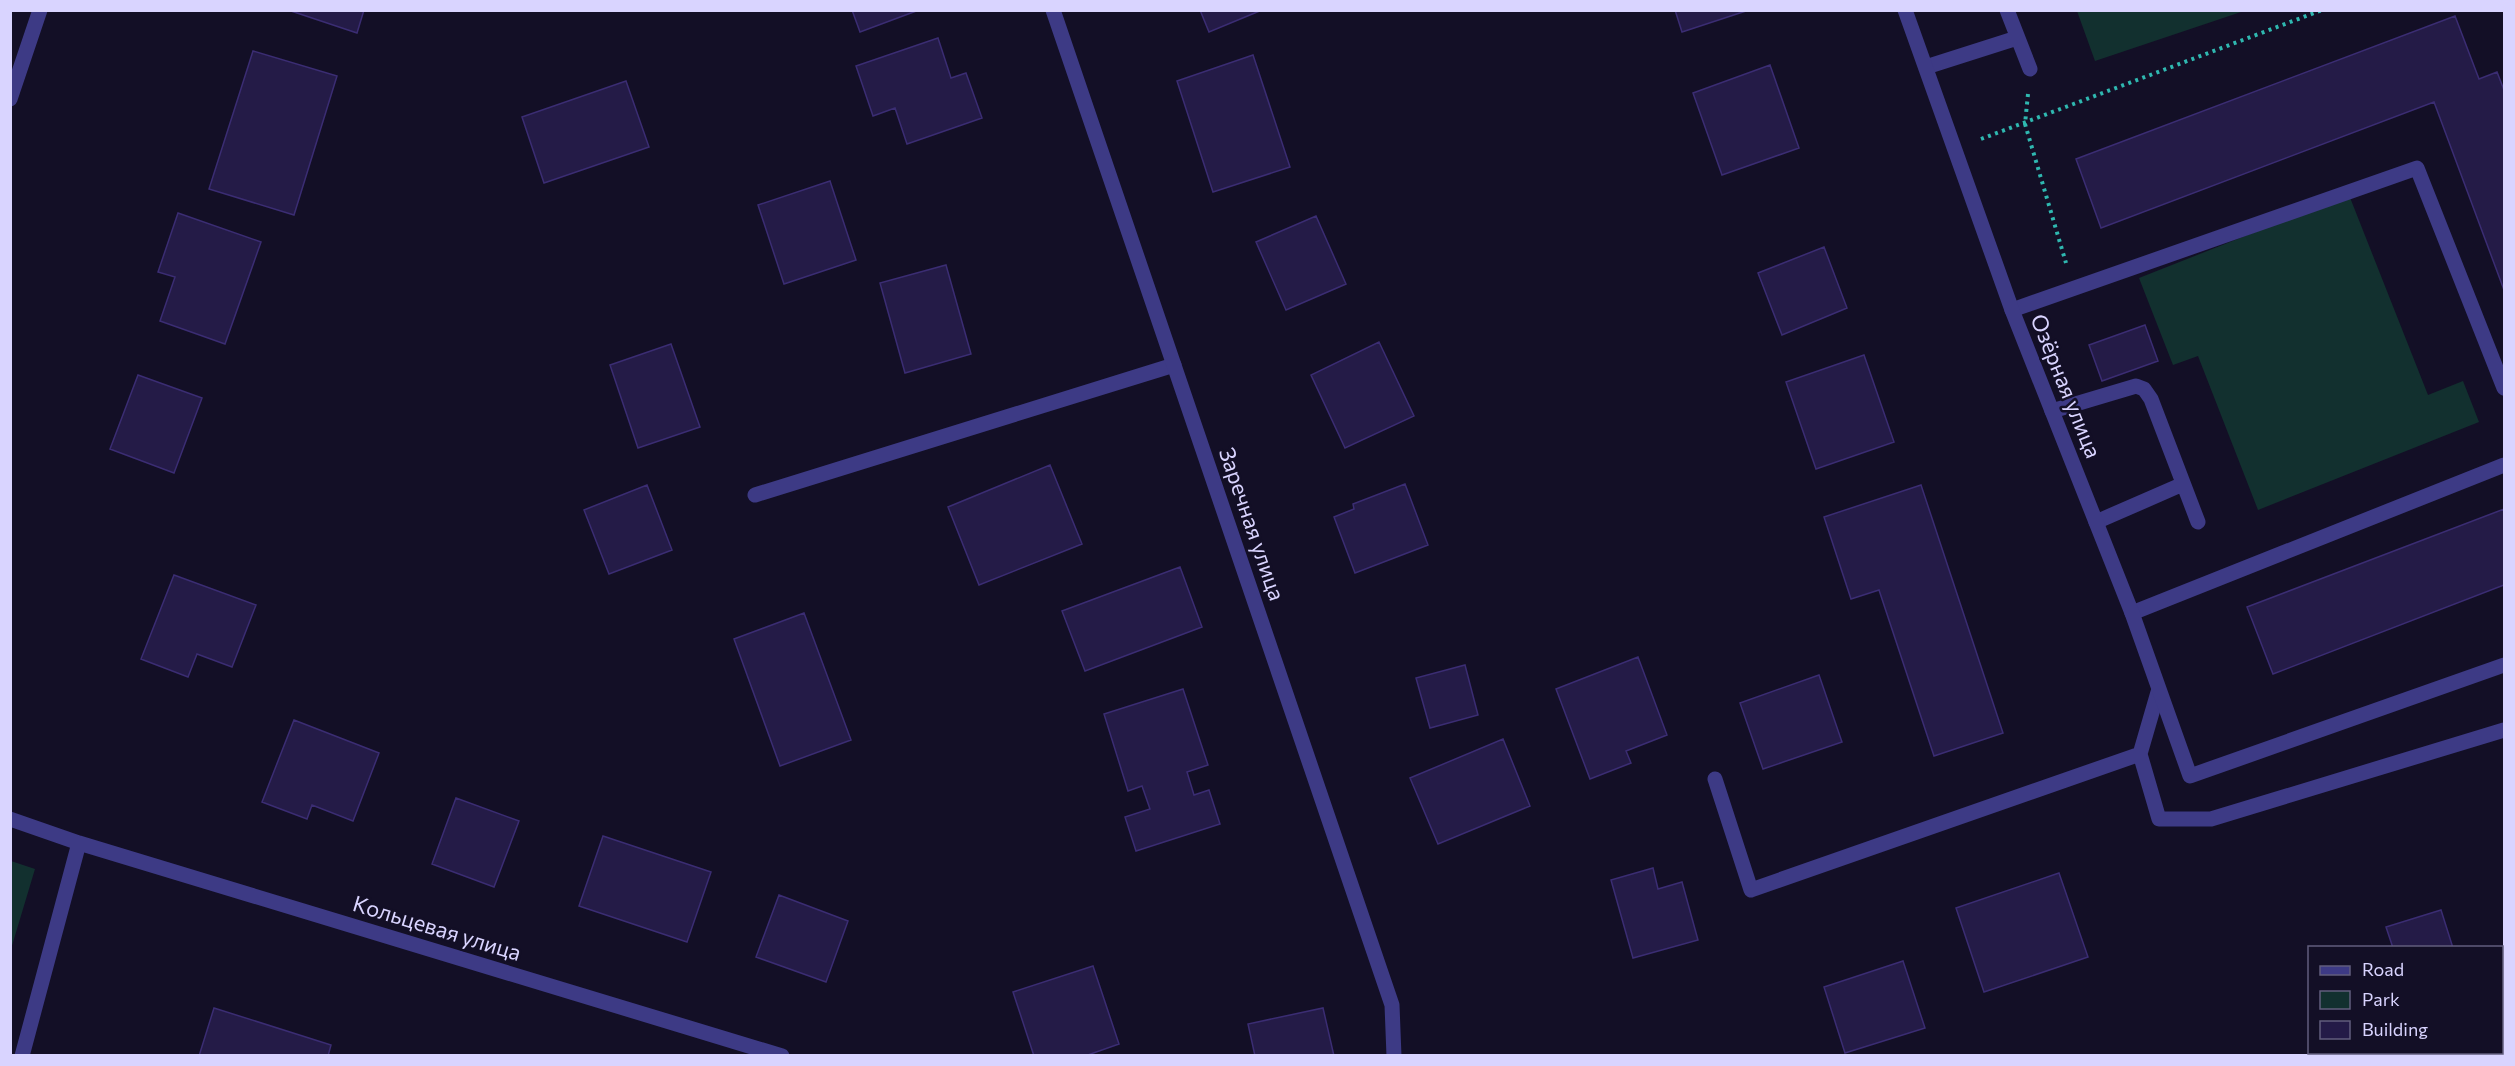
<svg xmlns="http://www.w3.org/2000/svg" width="2515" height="1066" viewBox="0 0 2515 1066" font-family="Commissioner,sans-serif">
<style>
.green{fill:#12302f}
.building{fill:#241b47;stroke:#3b2d73;stroke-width:1.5}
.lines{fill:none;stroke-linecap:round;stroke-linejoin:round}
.path{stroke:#2fb8b0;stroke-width:4;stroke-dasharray:3 4.5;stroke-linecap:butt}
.service{stroke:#3d3a85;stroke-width:15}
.minor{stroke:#3d3a85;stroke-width:15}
.tertiary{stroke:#3d3a85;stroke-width:15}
.labels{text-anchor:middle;stroke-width:5;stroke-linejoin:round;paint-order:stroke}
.street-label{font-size:22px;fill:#d9d4ff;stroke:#130f26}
</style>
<rect width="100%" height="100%" fill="#130f26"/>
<path class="green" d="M2077,11V10L2244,11L2095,61Z
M2349,195L2428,395L2463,381L2479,422L2258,510L2198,356L2173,365L2139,278Z
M11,861L35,869L11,949L10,861Z"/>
<path class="building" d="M288,10H364L357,33Z
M852,10H919L860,32Z
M1200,10H1262L1209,32Z
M1675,10H1749L1682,32Z
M2455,16L2479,79L2497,72L2504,90V290L2434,102L2101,228L2076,159Z
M938,38L951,78L966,73L982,118L907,144L895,108L873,116L856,66Z
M253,51L337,76L294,215L209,189Z
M1253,55L1290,167L1213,192L1177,81Z
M1770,65L1799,148L1722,175L1693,93Z
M626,81L649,147L544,183L522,117Z
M830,181L856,260L784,284L758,205Z
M178,213L261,242L225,344L160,321L175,277L158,272Z
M1316,216L1346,284L1286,310L1256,242Z
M1824,247L1847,308L1782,335L1758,273Z
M946,265L971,354L905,373L880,283Z
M2145,325L2158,361L2102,381L2089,345Z
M1379,342L1414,416L1345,448L1311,375Z
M671,344L700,427L638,448L610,365Z
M1864,355L1894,442L1816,469L1786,382Z
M138,375L202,398L174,473L110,449Z
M1050,465L1082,544L979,585L948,507Z
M1405,484L1428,545L1355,573L1334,517L1354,509L1353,504Z
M647,485L672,550L609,574L584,510Z
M1921,485L2003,733L1934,756L1879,590L1851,599L1824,517Z
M2504,509V585L2273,674L2247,607Z
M1180,567L1202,627L1085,671L1062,611Z
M174,575L256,605L232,667L197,654L188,677L141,659Z
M804,613L851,740L780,766L734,639Z
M1638,657L1667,735L1626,751L1631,763L1590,779L1556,689Z
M1465,665L1478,715L1430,728L1416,678Z
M1819,675L1842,742L1763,769L1740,703Z
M1183,689L1208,765L1187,772L1194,795L1209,790L1220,824L1136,851L1125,817L1150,809L1142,786L1128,791L1104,714Z
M294,720L379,753L353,821L312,805L307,819L262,802Z
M1503,739L1530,806L1438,844L1410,778Z
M456,798L519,821L494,887L432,864Z
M603,836L711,872L687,942L579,906Z
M1653,868L1658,889L1682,882L1698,940L1633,958L1611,880Z
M2059,873L2088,957L1984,992L1956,908Z
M779,895L848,921L826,982L756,957Z
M2441,910L2453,948H2393L2386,927Z
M1903,961L1925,1028L1845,1053L1824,987Z
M1093,966L1119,1044L1085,1056H1034L1013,992Z
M214,1008L331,1045L328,1056H199Z
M1323,1008L1334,1056H1255L1248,1024Z"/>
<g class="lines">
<path class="path" d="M2028,94L2025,124L2066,263
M1981,139L2322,10"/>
<path class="service" d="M2007,10L2030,69
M1926,67L2017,38
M2012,310L2417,168L2504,388
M2052,411L2136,386L2144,389L2151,399L2198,522
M755,495L1174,365
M2096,522L2183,484
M2132,613L2504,465
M2158,692L2140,754L2159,819H2211L2504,730
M1715,779L1751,890L2140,754"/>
<path class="minor" d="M1053,10L1392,1005L1394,1056
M1905,10L2012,310L2132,613L2190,776L2504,665
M10,819L79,843L782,1056
M22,1056L79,843"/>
<path class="tertiary" d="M10,99L40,10"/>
</g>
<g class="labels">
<g class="street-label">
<text transform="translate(2066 386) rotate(68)" y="8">Озёрная улица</text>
<text transform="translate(1252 524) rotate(71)" y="8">Заречная улица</text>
<text transform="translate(437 928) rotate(17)" y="8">Кольцевая улица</text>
</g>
</g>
<rect width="2515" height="1066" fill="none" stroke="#d9d4ff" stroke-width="24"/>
<rect x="2308" y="946" width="195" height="108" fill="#130f26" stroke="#625e7d" stroke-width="1.5"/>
<rect x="2320" y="966" width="30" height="9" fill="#3d3a85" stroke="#625e7d" stroke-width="1.5"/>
<text x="2362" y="976" font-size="18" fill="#d9d4ff">Road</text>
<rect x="2320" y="991" width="30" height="18" fill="#12302f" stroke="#625e7d" stroke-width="1.5"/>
<text x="2362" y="1006" font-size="18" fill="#d9d4ff">Park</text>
<rect x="2320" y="1021" width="30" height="18" fill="#241b47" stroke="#625e7d" stroke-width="1.5"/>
<text x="2362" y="1036" font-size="18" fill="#d9d4ff">Building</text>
</svg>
